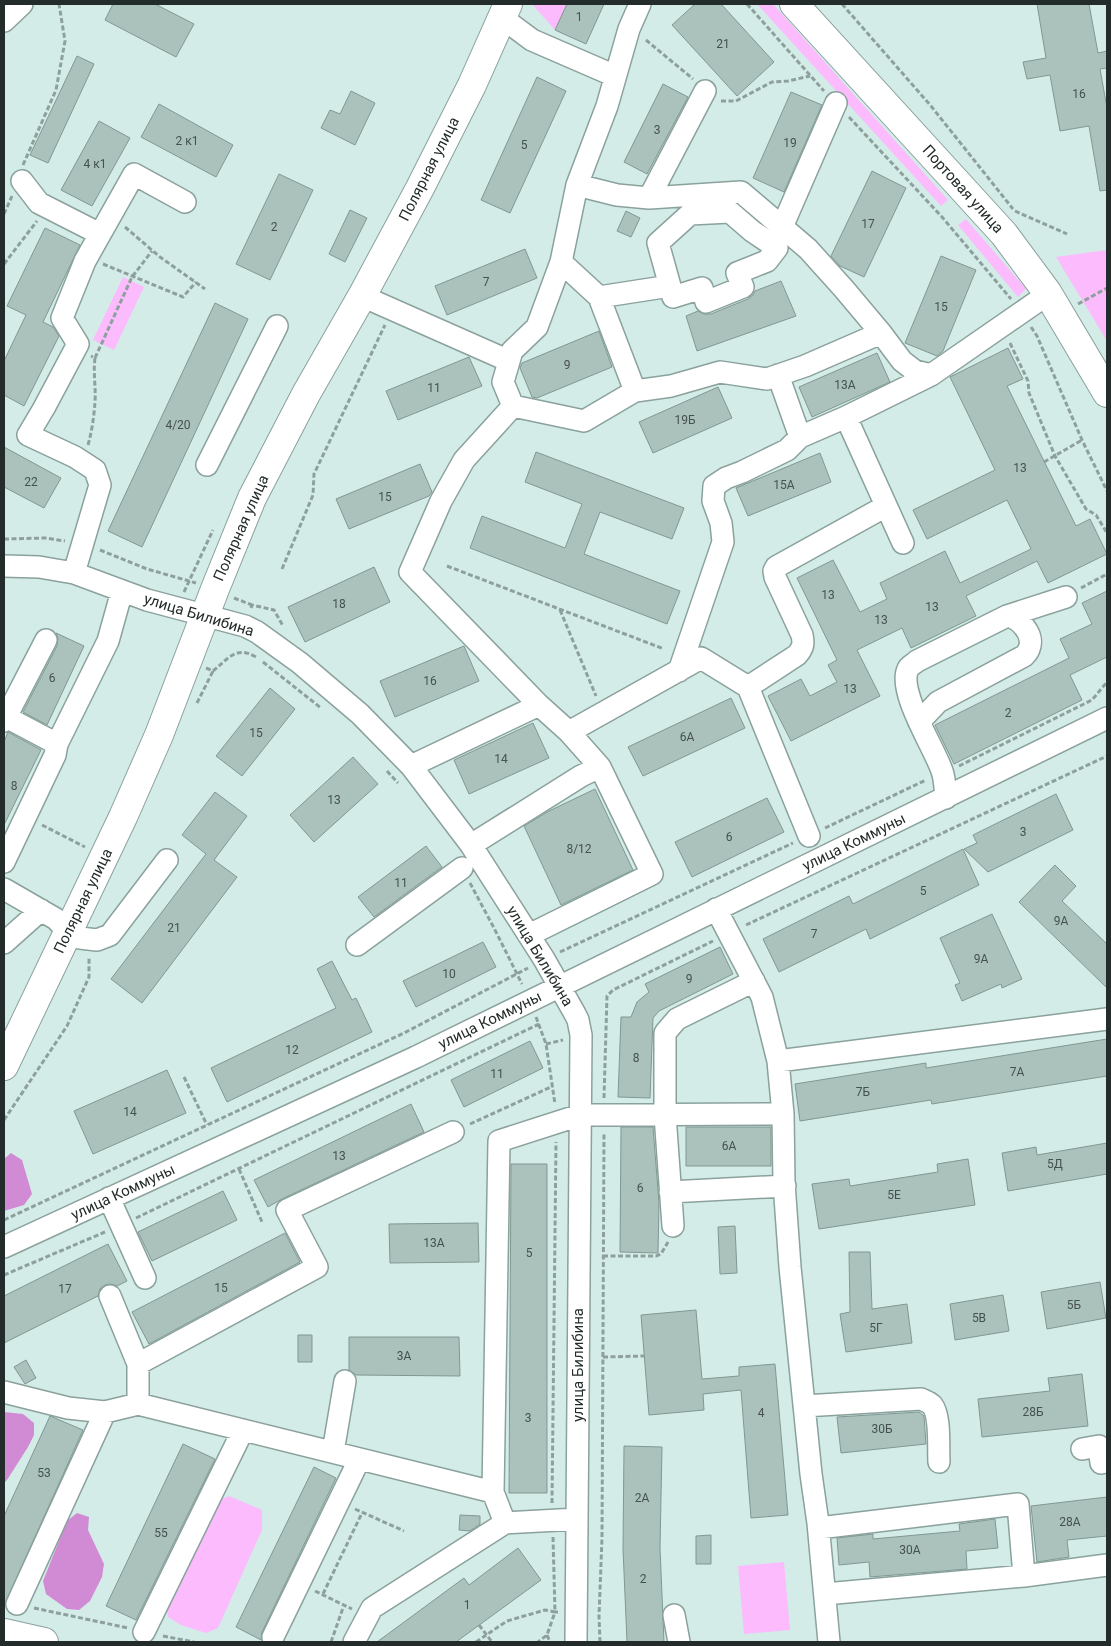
<svg xmlns="http://www.w3.org/2000/svg" width="1111" height="1646" viewBox="0 0 1111 1646" font-family="Roboto,sans-serif">
<style>
.green{fill:#fbbbfd}
.forest{fill:#d18ad4}
.building{fill:#aac1bc;stroke:#819793}
.lines{fill:none;stroke-linecap:round;stroke-linejoin:round}
.minor-casing{stroke:#8aa19c;stroke-width:24}
.major-casing{stroke:#8aa19c;stroke-width:30}
.path{stroke:#8ea09d;stroke-width:3;stroke-dasharray:5 2.5;stroke-linecap:butt}
.minor{stroke:#fff;stroke-width:21}
.major{stroke:#fff;stroke-width:28}
.labels{text-anchor:middle;stroke-width:4;stroke-linejoin:round;paint-order:stroke}
.number-label{font-size:12px;fill:#45514e}
.street-label{font-size:15px;fill:#232c2a;stroke:#fff}
</style>
<rect width="100%" height="100%" fill="#d4ece8"/>
<path class="green" d="M532,4H567L555,30Z
M757,4H773L948,200L941,206Z
M966,219L1026,289L1018,297L958,225Z
M1107,250V341L1056,257Z
M123,277L144,287L114,350L93,340Z
M229,1496L262,1510V1530L218,1628L206,1633L181,1625L168,1617L165,1601L213,1502Z
M784,1562L790,1630L744,1634L738,1566Z"/>
<path class="forest" d="M11,1153L22,1160L32,1194L24,1205L4,1211V1159Z
M4,1412L23,1414L34,1423V1435L28,1447L7,1480L4,1483Z
M77,1513L89,1517L88,1530L104,1564L102,1577L90,1601L79,1610L67,1609L46,1594L43,1581L67,1521Z"/>
<path class="building" d="M113,4H155L194,24L176,57L105,20Z
M567,4H604L586,44L555,30Z
M695,4H721L774,62L737,96L672,25Z
M1037,4H1089L1098,53L1107,51V68L1100,69L1107,108V190L1100,191L1089,126L1060,131L1050,75L1027,79L1023,62L1046,58Z
M77,56L94,64L48,163L30,155Z
M537,77L566,91L510,213L481,200Z
M663,84L688,97L647,174L624,162Z
M351,91L375,103L355,145L321,128L330,110L340,114Z
M791,92L822,105L784,192L753,178Z
M159,104L233,145L216,177L141,137Z
M99,121L130,138L92,206L61,190Z
M872,171L906,188L864,277L840,266L831,256Z
M279,174L313,190L270,280L236,264Z
M350,210L367,218L345,262L329,254Z
M626,211L640,218L631,237L617,231Z
M45,228L80,245L43,322L53,327L59,336L24,406L4,395V361L26,315L7,306Z
M525,249L537,278L447,315L435,286Z
M941,256L976,270L943,351L937,356L905,343Z
M781,281L796,316L697,351L686,316L698,311L704,314H711L748,299L753,295L755,291Z
M215,303L248,319L142,547L108,531Z
M599,331L612,367L537,398L532,397L520,368L522,363Z
M1008,348L1023,379L1007,386L1076,526L1090,519L1107,554L1048,583L1037,561L966,596L976,616L911,648L902,628L857,650L880,696L791,741L768,696L801,679L810,696L837,682L828,665L837,660L797,578L833,560L860,612L887,599L880,583L945,551L960,583L1031,549L1007,500L927,539L913,510L995,470L950,377Z
M877,353L890,382L812,417L799,387Z
M469,357L482,386L398,420L386,391Z
M718,387L732,418L653,453L639,422Z
M4,447L61,478L44,508L4,487Z
M536,452L684,508L672,539L600,512L584,554L680,591L667,624L470,548L482,516L565,548L582,504L525,482Z
M820,453L831,482L748,516L736,488Z
M420,464L432,492L429,496L349,529L336,499Z
M374,567L390,602L305,642L288,607Z
M1107,591V657L1070,675L1082,700L954,764L935,725L1069,658L1060,639L1092,624L1082,603Z
M56,633L84,646L47,725L23,712L57,646L58,639Z
M464,646L479,681L395,717L380,681Z
M270,688L295,709L242,776L216,756Z
M731,698L745,728L643,776L628,747Z
M533,723L549,758L469,794L454,760Z
M8,732L41,750L4,825V742Z
M353,757L378,784L314,842L290,815Z
M595,789L633,870L561,905L524,826L549,811Z
M215,792L247,816L214,860L237,877L142,1003L111,979L206,854L182,835Z
M1056,794L1073,830L988,872L964,849L977,843L973,835Z
M767,798L784,832L692,877L675,842Z
M426,846L442,867L374,917L358,897Z
M963,849L979,885L870,939L866,929L779,972L763,939L849,896L853,904Z
M1055,865L1076,886L1062,901L1107,944V988L1019,902Z
M992,914L1022,979L1002,988L1001,984L962,1001L955,985L960,983L940,938Z
M483,942L496,967L416,1007L403,981Z
M720,947L733,974L659,1011L653,1018L650,1098L618,1097L621,1017H631L637,1002L649,992L645,984Z
M332,961L352,1000L356,998L372,1032L227,1102L211,1068L336,1008L317,969Z
M1107,1039V1076L932,1104L931,1100L800,1121L795,1084L926,1063V1068Z
M530,1041L543,1068L464,1107L451,1080Z
M167,1070L186,1113L93,1154L74,1111Z
M411,1104L424,1132L282,1199L268,1207L254,1180Z
M621,1127H653L659,1203L658,1253L620,1252Z
M686,1127H771V1166H686Z
M1107,1143V1174L1008,1191L1002,1153L1036,1147L1037,1155Z
M968,1159L975,1205L819,1229L812,1184L849,1179L850,1186L938,1172L937,1164Z
M511,1164H547V1493H509Z
M223,1191L237,1220L152,1261L138,1232Z
M478,1223L479,1262L390,1263L389,1224Z
M735,1226L737,1273L720,1274L718,1227Z
M285,1233L300,1262L149,1344L132,1312Z
M108,1244L127,1281L117,1286L111,1284L105,1285L100,1289L98,1296L4,1343V1296Z
M849,1252H870L872,1309L907,1304L912,1343L846,1352L840,1314L850,1312Z
M1100,1282L1106,1318L1047,1329L1041,1292Z
M1003,1295L1009,1331L955,1340L950,1304Z
M696,1310L702,1379L739,1376V1367L775,1364L788,1515L751,1518L741,1390L703,1394L704,1410L649,1415L641,1315Z
M298,1335H312V1362H298Z
M349,1337H459L460,1376L356,1375L349,1370Z
M26,1360L36,1378L25,1384L14,1367Z
M1082,1374L1088,1426L982,1437L978,1399L1050,1391L1048,1378Z
M919,1412L924,1416L926,1444L841,1453L837,1417Z
M50,1416L83,1430L4,1606V1516Z
M183,1444L215,1459L136,1620L106,1606Z
M624,1446L662,1447L660,1548L664,1642H627L623,1549Z
M314,1467L336,1478L262,1632L261,1640L236,1627Z
M1107,1497V1536L1067,1540L1069,1557L1037,1562L1031,1506Z
M460,1515L480,1516V1524L470,1531L459,1530Z
M995,1519L998,1548L966,1551L967,1569L870,1577L869,1562L839,1565L837,1538L873,1534V1539L960,1531L959,1524Z
M711,1535V1564H696V1536Z
M518,1548L541,1580L456,1642H377L464,1578L469,1585Z"/>
<g class="lines">
<defs>
<path id="minor" d="M640,4L629,29L607,106L577,185L561,262L599,297L635,391L671,386L720,372L767,379L805,366L881,333L902,361L915,371L931,375L1048,294
M501,17L532,40L615,76
M4,21L22,4
M22,181L39,203L100,234
M577,185L617,195L649,198L741,192L808,249L844,289L881,333
M649,198L705,91
M730,212L752,231L777,248L767,261L737,273L743,287L706,302L702,288L673,297L658,243L690,214Z
M782,227L836,103
M561,262L537,327L512,351L503,382L513,406L464,460L441,501L410,572L539,705L569,732L600,767
M362,296L509,361
M599,297L670,286
M778,375L800,437
M513,406L584,421L635,391
M846,417L903,543
M207,465L277,326
M4,566L39,567L74,573L147,600L245,626L257,632L300,663L360,714L411,766L471,845L544,959L575,1014L578,1020L581,1035L576,1642
M74,573L100,485L95,470L75,457L28,435L44,408L78,344L62,318L85,261L134,174L185,202
M679,671L723,542L721,523L713,501L714,486L726,478L742,472L787,450L800,437L846,417L931,375
M748,687L797,655C803,648 804,644 802,635L775,577L774,571L776,567L886,506
M4,721L46,640
M919,722L938,702L1024,656C1026,654 1028,652 1029,649C1035,635 1020,618 1007,616
M569,732L701,658L748,687L809,836
M57,744L108,641L122,591
M411,766L539,705
M946,798C945,789 945,779 942,771C935,749 897,691 908,669C909,666 914,664 917,661L1007,616L1066,597
M471,845L581,776L600,767L652,874L529,935
M4,862L55,755L57,744L6,717
M4,889L56,919L68,932L80,938L97,940L110,935L167,860
M716,909L762,997L778,1061L783,1114L784,1183L790,1267L811,1474L818,1523L829,1642
M4,943L41,910
M357,945L462,868
M778,1061L1107,1019
M670,1192L785,1186
M109,1198L145,1278
M673,1226L665,1115V1033L677,1019L754,981
M4,1247L416,1057L1107,718
M110,1296L138,1364V1404L493,1492L505,1523
M138,1364L317,1267L287,1210L453,1132
M4,1392L68,1408L105,1412L138,1404
M804,1406L921,1399C925,1401 929,1402 932,1405C941,1416 938,1447 939,1462
M1082,1449L1099,1446L1101,1463L1107,1462
M333,1452L345,1381
M493,1492L499,1141L580,1115L783,1114
M819,1528L1018,1504L1024,1576L1107,1565
M825,1594L1024,1576
M17,1604L105,1412
M674,1615L679,1642
M144,1632L243,1430
M273,1637L359,1460
M354,1642L372,1608L505,1523L577,1519"/>
<path id="major" d="M794,4L1004,234L1047,292L1107,393
M4,1066L123,817L159,735L215,589L252,498L306,394L362,296L420,188L472,85L508,4
M4,1633L44,1642"/>
</defs>
<use href="#minor" class="minor-casing"/>
<use href="#major" class="major-casing"/>
<path class="path" d="M747,4L824,91
M842,4L931,106L1013,209
M646,40L693,79
M721,101H736L772,82L788,81L810,76
M849,117L942,217L1011,299
M23,165L56,90L65,41L59,4
M1015,211L1067,234
M4,214L12,196
M125,227L160,257L205,289
M4,264L37,221
M103,264L183,297L196,282
M1078,304L1107,288
M1031,327L1037,336L1082,440L1107,491
M1010,343L1028,381L1029,393L1055,456L1086,509L1096,515L1107,533
M95,358L132,277L152,251
M88,445C92,431 94,416 95,402C96,387 93,373 95,358L91,356
M1044,462L1082,440
M4,539L45,538L65,541
M100,550L147,569L196,583
M447,566L664,649
M282,569L313,495L314,474L385,325
M1081,588L1107,574
M184,592L213,530
M234,598L252,605
M251,608L252,605L274,610L283,626
M560,610L596,696
M263,662L321,708
M206,668L213,671C228,659 236,645 256,657
M197,703L213,671
M959,766L1092,700L1107,682
M387,771L398,783
M42,825L85,847
M825,828L926,780
M470,883L494,928L522,984
M746,925L1107,756
M560,952L793,843
M536,1017L546,1044L555,1104
M546,1044L563,1040
M184,1077L207,1125
M604,1098L607,996L613,990L713,941
M4,1120L67,1026L89,977V957
M470,1124L553,1086
M239,1169L262,1222
M136,1218L539,1024
M4,1220L404,1033L528,968
M603,1256H656L661,1254L668,1242
M4,1275L105,1232
M603,1357L644,1356
M552,1503L556,1142
M355,1509L404,1531
M553,1537L555,1612H558
M315,1591L352,1609
M323,1594L362,1513
M34,1608L128,1628
M479,1625L492,1642
M547,1635L550,1642
M163,1636L194,1642
M331,1642L344,1605
M476,1642L507,1621L545,1610L555,1612L547,1635L538,1642
M600,1642L599,1616L602,1538L604,1134"/>
<use href="#minor" class="minor"/>
<use href="#major" class="major"/>
</g>
<g class="labels">
<g class="number-label">
<text x="579" y="21">1</text>
<text x="723" y="48">21</text>
<text x="1079" y="98">16</text>
<text x="657" y="134">3</text>
<text x="187" y="145">2 к1</text>
<text x="790" y="147">19</text>
<text x="524" y="149">5</text>
<text x="95" y="168">4 к1</text>
<text x="868" y="228">17</text>
<text x="274" y="231">2</text>
<text x="486" y="286">7</text>
<text x="941" y="311">15</text>
<text x="567" y="369">9</text>
<text x="845" y="389">13А</text>
<text x="434" y="392">11</text>
<text x="685" y="424">19Б</text>
<text x="178" y="429">4/20</text>
<text x="1020" y="472">13</text>
<text x="31" y="486">22</text>
<text x="784" y="489">15А</text>
<text x="385" y="501">15</text>
<text x="828" y="599">13</text>
<text x="339" y="608">18</text>
<text x="932" y="611">13</text>
<text x="881" y="624">13</text>
<text x="52" y="682">6</text>
<text x="430" y="685">16</text>
<text x="850" y="693">13</text>
<text x="1008" y="717">2</text>
<text x="256" y="737">15</text>
<text x="687" y="741">6А</text>
<text x="501" y="763">14</text>
<text x="14" y="790">8</text>
<text x="334" y="804">13</text>
<text x="1023" y="836">3</text>
<text x="729" y="841">6</text>
<text x="579" y="853">8/12</text>
<text x="401" y="887">11</text>
<text x="923" y="895">5</text>
<text x="1061" y="925">9А</text>
<text x="174" y="932">21</text>
<text x="814" y="938">7</text>
<text x="981" y="963">9А</text>
<text x="449" y="978">10</text>
<text x="689" y="983">9</text>
<text x="292" y="1054">12</text>
<text x="636" y="1062">8</text>
<text x="1017" y="1076">7А</text>
<text x="497" y="1078">11</text>
<text x="863" y="1096">7Б</text>
<text x="130" y="1116">14</text>
<text x="729" y="1150">6А</text>
<text x="339" y="1160">13</text>
<text x="1055" y="1168">5Д</text>
<text x="640" y="1192">6</text>
<text x="894" y="1199">5Е</text>
<text x="434" y="1247">13А</text>
<text x="529" y="1257">5</text>
<text x="221" y="1292">15</text>
<text x="65" y="1293">17</text>
<text x="1074" y="1309">5Б</text>
<text x="979" y="1322">5В</text>
<text x="876" y="1332">5Г</text>
<text x="404" y="1360">3А</text>
<text x="1033" y="1416">28Б</text>
<text x="761" y="1417">4</text>
<text x="528" y="1422">3</text>
<text x="882" y="1433">30Б</text>
<text x="44" y="1477">53</text>
<text x="642" y="1502">2А</text>
<text x="1070" y="1526">28А</text>
<text x="161" y="1537">55</text>
<text x="910" y="1554">30А</text>
<text x="643" y="1583">2</text>
<text x="467" y="1609">1</text>
</g>
<g class="street-label">
<text transform="translate(429 169) rotate(-63)" y="5">Полярная улица</text>
<text transform="translate(963 189) rotate(48)" y="5">Портовая улица</text>
<text transform="translate(241 528) rotate(-66)" y="5">Полярная улица</text>
<text transform="translate(199 615) rotate(17)" y="5">улица Билибина</text>
<text transform="translate(854 842) rotate(-26)" y="5">улица Коммуны</text>
<text transform="translate(83 901) rotate(-64)" y="5">Полярная улица</text>
<text transform="translate(540 956) rotate(59)" y="5">улица Билибина</text>
<text transform="translate(490 1020) rotate(-26)" y="5">улица Коммуны</text>
<text transform="translate(123 1192) rotate(-25)" y="5">улица Коммуны</text>
<text transform="translate(578 1365) rotate(-90)" y="5">улица Билибина</text>
</g>
</g>
<rect width="1111" height="1646" fill="none" stroke="#232c2a" stroke-width="10"/>
</svg>
